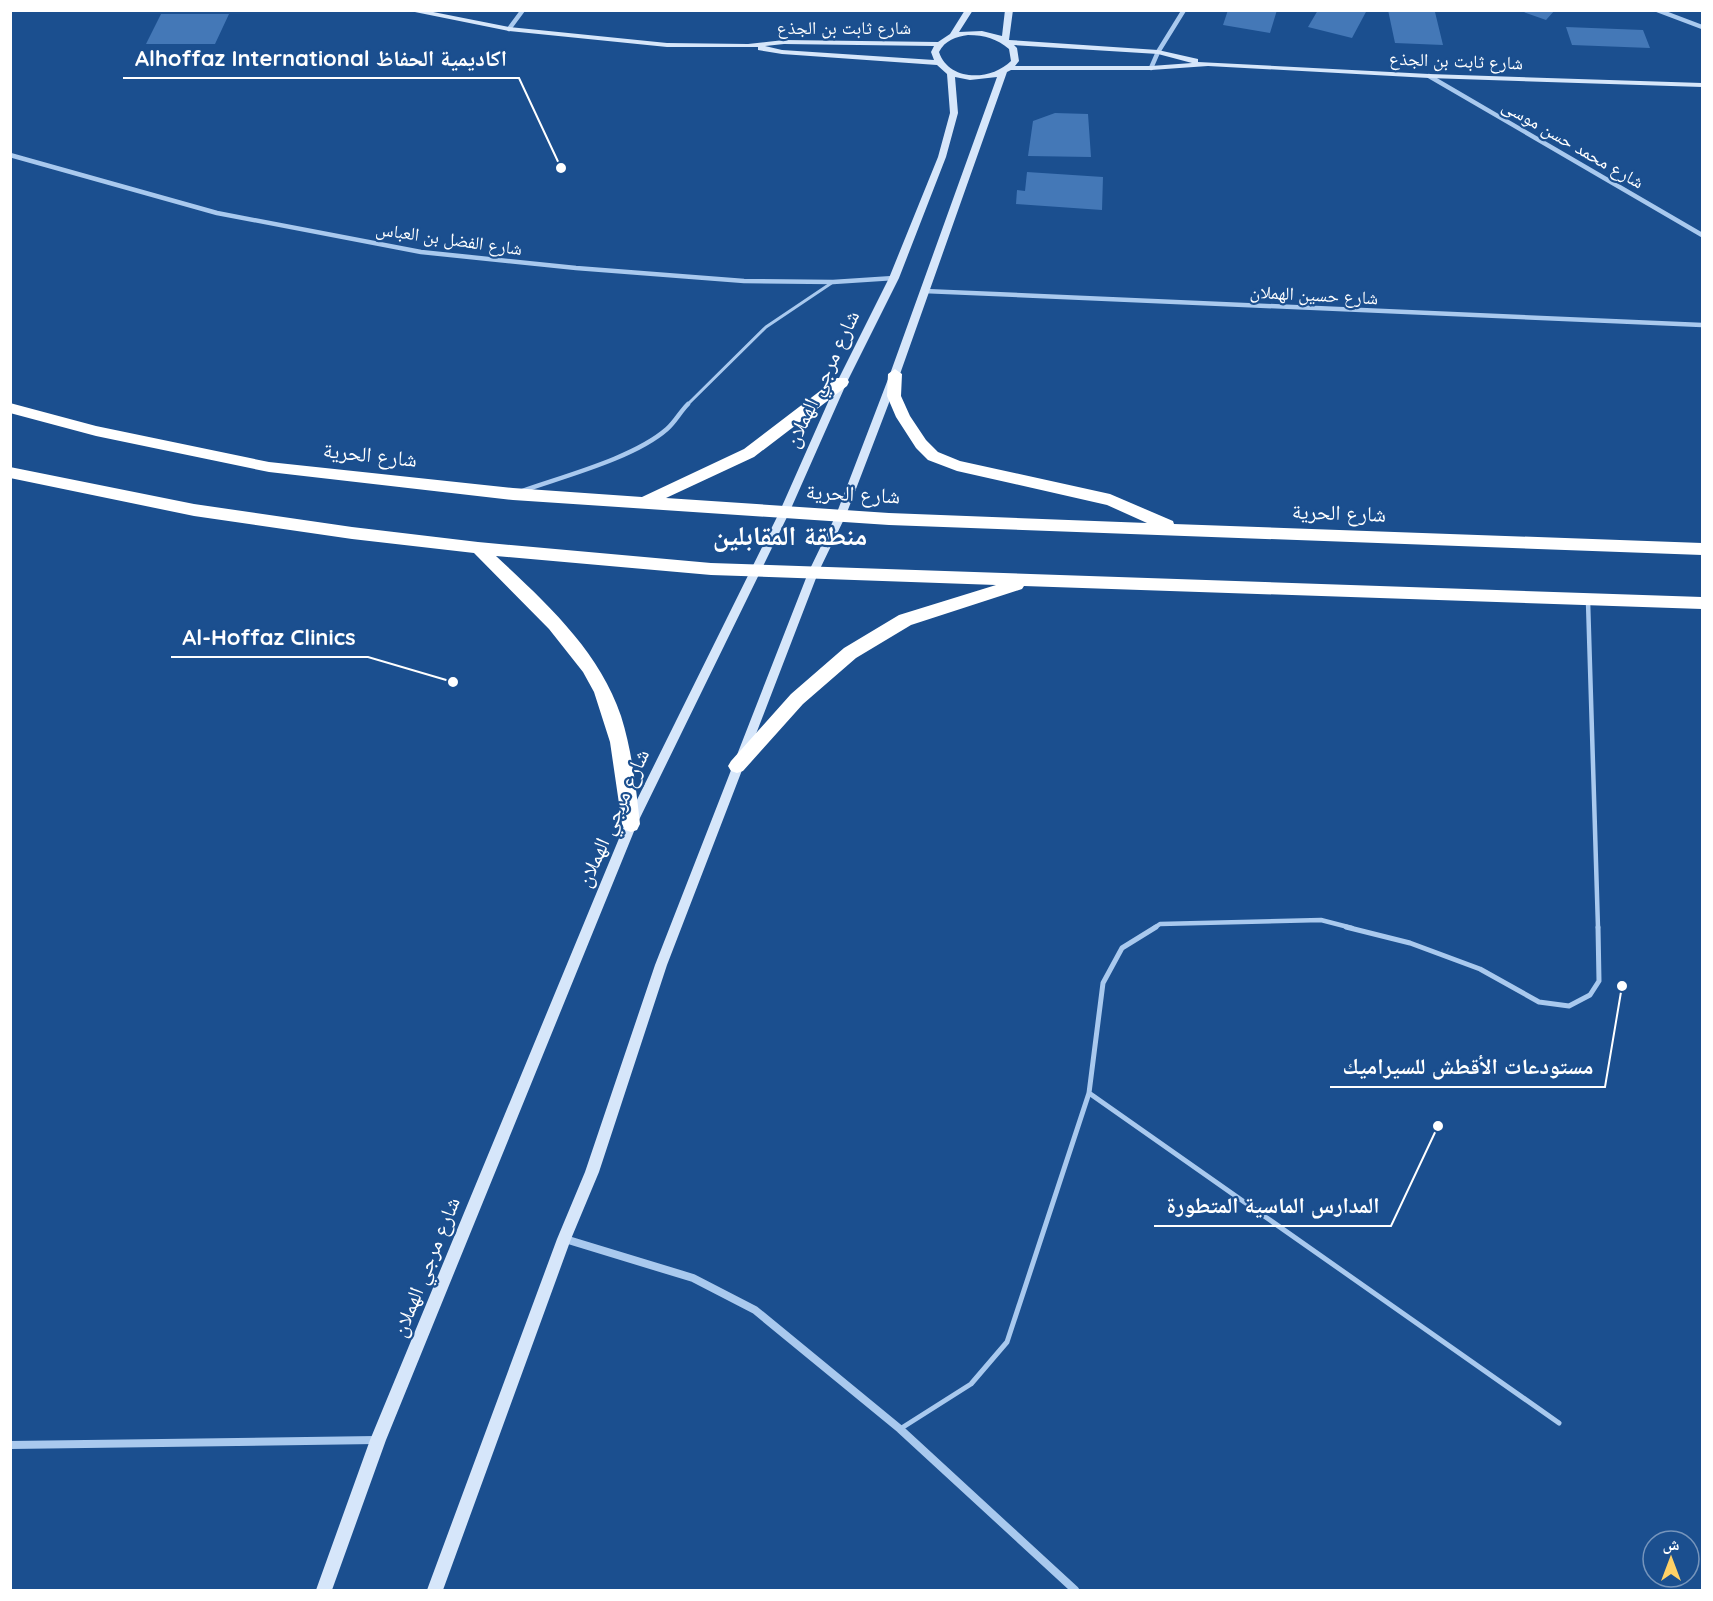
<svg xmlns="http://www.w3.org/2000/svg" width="1713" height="1601" viewBox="0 0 1713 1601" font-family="Quicksand,'Noto Naskh Arabic',sans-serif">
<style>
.building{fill:#4478b7}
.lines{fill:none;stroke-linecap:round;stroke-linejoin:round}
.lane-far2{stroke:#a9c9ee;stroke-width:3}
.lane-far1{stroke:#a9c9ee;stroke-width:4.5}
.lane{stroke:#a9c9ee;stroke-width:5}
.street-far1{stroke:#a9c9ee;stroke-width:4.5}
.street{stroke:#a9c9ee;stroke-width:8}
.secondary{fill:#d6e6fa;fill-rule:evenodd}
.highway{fill:#fff;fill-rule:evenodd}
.labels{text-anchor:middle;stroke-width:4.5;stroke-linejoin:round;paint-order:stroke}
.far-street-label{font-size:18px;fill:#fff;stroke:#1b4f8f}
.street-label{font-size:21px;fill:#fff;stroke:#1b4f8f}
.district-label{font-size:27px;font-weight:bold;fill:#fff;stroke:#1b4f8f}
.leader{fill:none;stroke:#fff;stroke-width:2}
.callout-dot{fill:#fff;stroke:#1b4f8f;stroke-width:2}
.callout-label{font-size:22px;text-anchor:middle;font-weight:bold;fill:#fff;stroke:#1b4f8f;stroke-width:4.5;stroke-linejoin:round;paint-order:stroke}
</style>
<rect width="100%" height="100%" fill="#1b4f8f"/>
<path class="building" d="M1228,10H1277L1270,33L1223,25Z
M1318,10H1367L1352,38L1308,27Z
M1388,10L1435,12L1443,45L1395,43Z
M1518,10H1555L1546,20Z
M161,14H229L215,44H146Z
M1566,27L1643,30L1650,48L1572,45Z
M1055,113L1088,114L1091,157L1028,156L1033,121Z
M1027,172L1103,177L1102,210L1016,204L1017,190L1025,191Z"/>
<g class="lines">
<path class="lane-far2" d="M686,406L766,327L833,282"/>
<path class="lane-far1" d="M522,491C564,476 634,458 667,429C675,422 680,412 688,404
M1588,601L1598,928
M1154,928L1160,924L1321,920L1352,928"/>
<path class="lane" d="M1346,927L1410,943L1480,969L1539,1002L1569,1006L1590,995L1599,981L1598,927
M1089,1093L1559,1423
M900,1429L971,1384L1007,1342L1089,1093L1103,983L1122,948L1156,927"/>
<path class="street-far1" d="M1657,10L1702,27
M509,29L523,10
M1151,68L1158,52L1184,10
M1429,76L1702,235
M10,155L217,213L421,252L576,268L744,281L833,282L894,278
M924,291L1702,325"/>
<path class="street" d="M565,1239L693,1278L755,1310L900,1429L1075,1590
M10,1445L376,1440"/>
<path class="secondary" d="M405,10H423L509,27L667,43L748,44L784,40L938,42L950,34L965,10H973L959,32L982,31L1002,36L1005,10H1013L1009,40L1158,50L1198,59V62L1429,74L1702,83V87L1429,78L1208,66L1151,70H1011L1007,72L900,374L846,515L818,573L667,965L599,1172L571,1239L443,1590H427L557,1239L585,1172L655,965L808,573L836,515L890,374L997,77L970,80L955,77L958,113L946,157L899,278L847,382L789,513L637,824L386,1440L332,1590H316L370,1440L625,824L779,513L837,382L889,278L938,157L950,113L947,74L937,65L782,54L758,50V47H667L509,31ZM968,35C985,35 997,39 1009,49L1011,61C991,81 949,82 939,52C945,40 956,37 968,35ZM784,44L934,46L931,52L934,60L782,50L765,46ZM1014,45L1158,54L1192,63L1151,66H1015L1019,61L1017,48Z"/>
<path class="highway" d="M895,369L902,374L901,396L910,416L926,440L938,452L960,461L1110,494L1173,521L1174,524L1702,543V555L889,525L513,500L269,472L96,436L10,413V403L96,426L269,462L513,488L642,497L744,449L837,378H847L849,382L847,386L754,457L666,498L889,513L1147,523L1107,505L957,471L928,460L916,448L896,417L887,396L888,374Z
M10,467L194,504L352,527L478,542L711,563L1702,597V609L1024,586L1022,589L911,625L856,658L803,704L743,771L737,773L731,771L728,766L731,761L791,694L844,648L899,615L996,585L711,575L496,556C545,602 599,650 621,716C632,751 636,788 640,824L637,830L631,832L625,830L622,824L610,742L594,692L583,672L549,629L474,553L352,539L194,516L10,478Z"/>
</g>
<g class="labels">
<g class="far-street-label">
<text x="844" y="34">شارع ثابت بن الجذع</text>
<text transform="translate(1456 61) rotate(2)" y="6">شارع ثابت بن الجذع</text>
<text transform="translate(1573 144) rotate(30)" y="6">شارع محمد حسن موسى</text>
<text transform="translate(449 239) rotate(8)" y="6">شارع الفضل بن العباس</text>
<text transform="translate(1314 295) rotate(3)" y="6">شارع حسين الهملان</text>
</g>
<g class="street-label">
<text transform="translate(822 379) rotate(-65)" y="7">شارع مرجي الهملان</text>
<text transform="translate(370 455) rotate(6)" y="7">شارع الحرية</text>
<text transform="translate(853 494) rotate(3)" y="7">شارع الحرية</text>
<text transform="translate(1339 513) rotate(2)" y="7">شارع الحرية</text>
<text transform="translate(613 818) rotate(-66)" y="7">شارع مرجي الهملان</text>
<text transform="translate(426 1267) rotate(-68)" y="7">شارع مرجي الهملان</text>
</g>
<g class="district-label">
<text x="790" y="545">منطقة المقابلين</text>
</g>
</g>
<path class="leader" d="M561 168L519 78H123M453 682L368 657H171M1622 986L1605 1087H1330M1438 1126L1391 1226H1154"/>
<g class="callout-dot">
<circle cx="561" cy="168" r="6"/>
<circle cx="453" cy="682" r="6"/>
<circle cx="1622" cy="986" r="6"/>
<circle cx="1438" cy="1126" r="6"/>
</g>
<g class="callout-label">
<text x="321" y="66">Alhoffaz International اكاديمية الحفاظ</text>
<text x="269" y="645">Al-Hoffaz Clinics</text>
<text x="1468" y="1074">مستودعات الأقطش للسيراميك</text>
<text x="1273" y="1213">المدارس الماسية المتطورة</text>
</g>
<rect width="1713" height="1601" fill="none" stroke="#ffffff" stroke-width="24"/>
<g transform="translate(1671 1559)"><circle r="28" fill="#1b4f8f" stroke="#7695bc" stroke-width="1.5"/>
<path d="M0-4.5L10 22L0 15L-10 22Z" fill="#ffd166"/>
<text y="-9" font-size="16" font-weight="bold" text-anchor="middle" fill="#ffffff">ش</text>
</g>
</svg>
